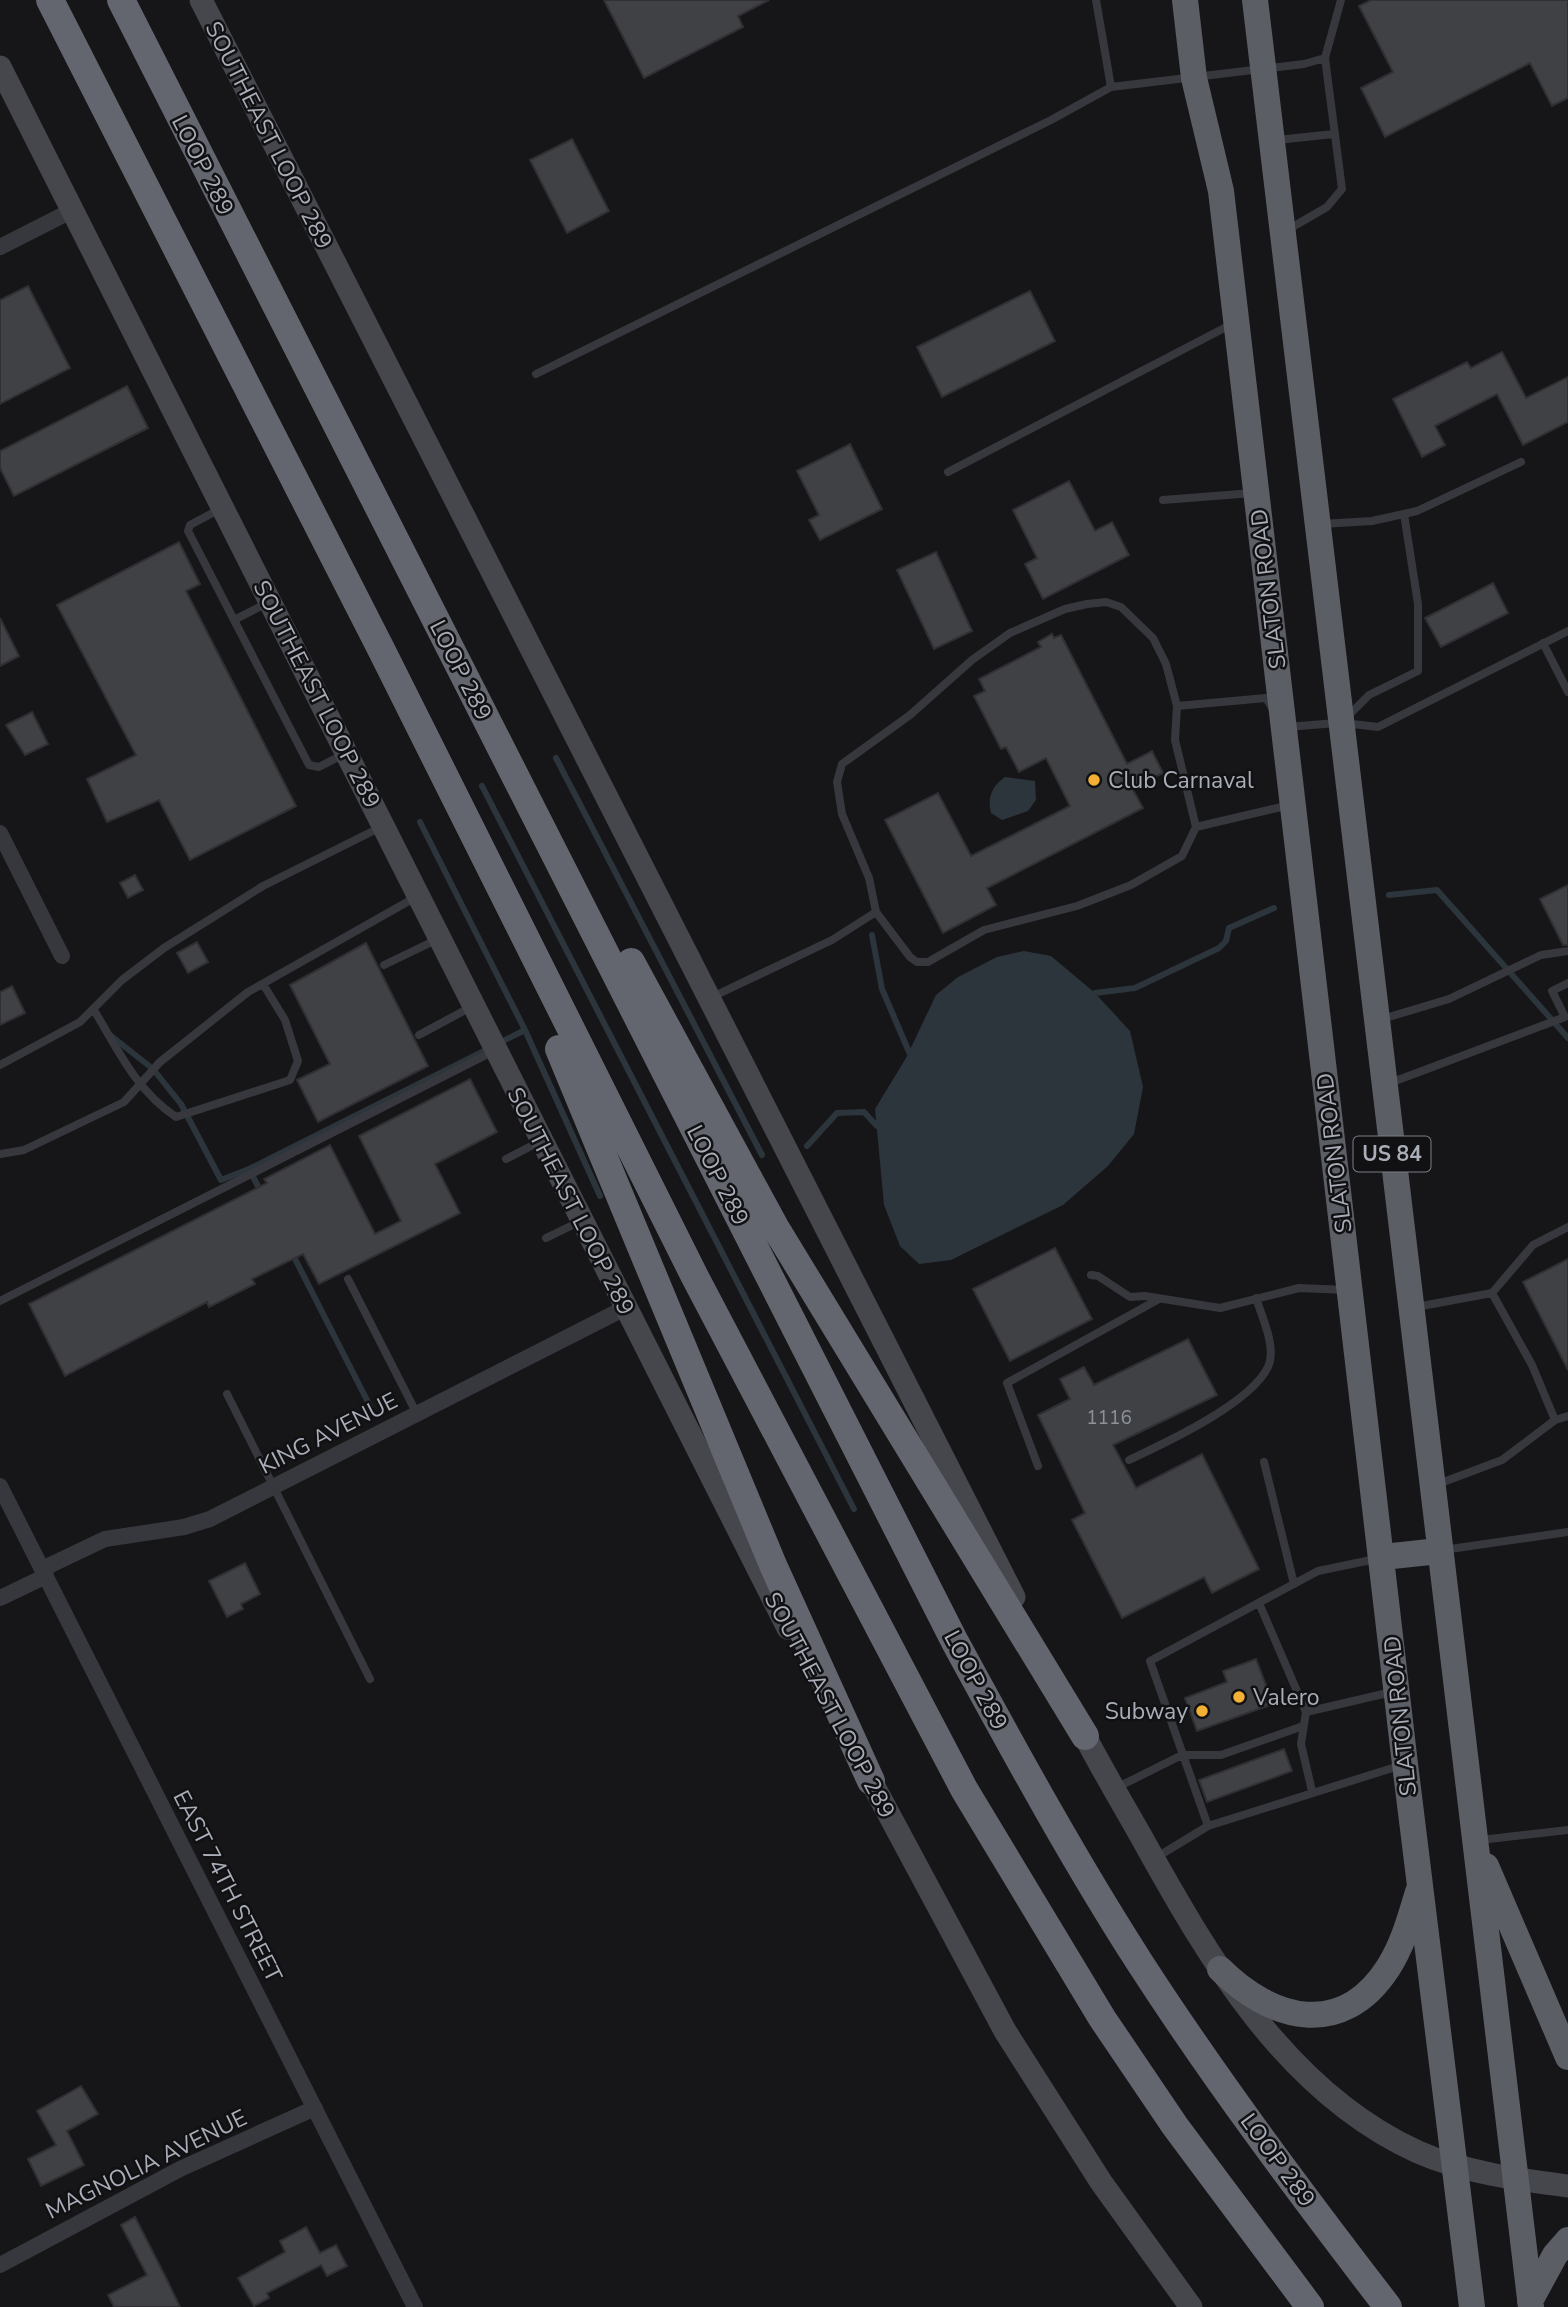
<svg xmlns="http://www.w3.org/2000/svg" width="1568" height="2307" viewBox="0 0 1568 2307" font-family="'Nunito Sans',sans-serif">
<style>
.water{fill:#2c353c}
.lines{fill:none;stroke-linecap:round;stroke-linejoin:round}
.stream{stroke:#2c353c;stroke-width:6}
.building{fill:#404145;stroke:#303034;stroke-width:2}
.service{stroke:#37383d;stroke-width:8}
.minor{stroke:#37383d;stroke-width:16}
.secondary{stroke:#45474d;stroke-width:23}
.trunk{stroke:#5b5e65;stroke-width:26}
.motorway{stroke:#63666e;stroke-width:28}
.poi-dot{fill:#f2b134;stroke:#111113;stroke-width:2.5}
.labels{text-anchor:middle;stroke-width:5;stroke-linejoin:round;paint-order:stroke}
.number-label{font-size:19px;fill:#8e929b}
.shield{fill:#111113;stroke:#7b7e86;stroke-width:2}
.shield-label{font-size:21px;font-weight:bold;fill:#a8adb8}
.street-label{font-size:23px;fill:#a8adb8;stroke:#111113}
.poi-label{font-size:23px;fill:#a8adb8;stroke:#111113;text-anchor:start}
</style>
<rect width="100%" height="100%" fill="#161618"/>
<path class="water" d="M1005,777L1035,781L1036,800L1028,811L1002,820L991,813C987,798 992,786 1005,777Z
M1024,951L1051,956L1095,993L1130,1031L1143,1087L1134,1134L1108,1166L1063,1205L951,1260L919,1264L900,1246L884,1205L875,1109L906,1058L936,995L958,977L997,957Z"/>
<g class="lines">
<path class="stream" d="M556,758L762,1155
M482,786L854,1509
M420,822L525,1030
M1389,895L1437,890L1568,1038
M872,935L882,989L909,1052
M1095,993L1135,988L1219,948L1226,941L1229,928L1274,908
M110,1035L153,1069L181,1104L221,1180L249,1169
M499,1043L525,1030L600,1196
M807,1146L837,1113L864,1112L877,1126
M262,1194L249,1169L490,1048
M292,1253L371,1408"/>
</g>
<path class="building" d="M604,0H769L738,16L743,27L644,78Z
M1371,0H1568V98L1552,106L1530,63L1385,137L1361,88L1393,72L1359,6Z
M572,139L609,211L567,233L530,160Z
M28,286L70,368L0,404V300Z
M1030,291L1055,341L942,397L917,347Z
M1502,352L1526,398L1568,377V422L1523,445L1497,394L1435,426L1445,445L1422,457L1393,399L1467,362L1471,368Z
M127,386L148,428L14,496L0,468V451Z
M850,444L882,509L820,540L809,520L819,515L797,471Z
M1069,481L1095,531L1112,522L1129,555L1043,599L1025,564L1037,558L1013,510Z
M179,542L200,584L186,591L296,806L190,860L159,800L107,822L87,779L136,755L57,605Z
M936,552L972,631L934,649L897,570Z
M1493,583L1508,613L1441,647L1425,618Z
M0,618L19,656L0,666Z
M1052,634L1054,638L1061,635L1127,764L1152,751L1163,773L1132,788L1143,808L987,888L996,905L943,933L885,820L938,793L971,856L1070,806L1046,758L1019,772L1006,747L1001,749L974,696L985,691L979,679L1041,647L1038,642Z
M32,712L48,744L25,755L6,725Z
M135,875L143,890L128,898L120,883Z
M1568,885V945H1563L1540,899Z
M197,942L208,962L188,973L177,953Z
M366,943L428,1066L318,1122L297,1080L330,1064L290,985Z
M12,986L25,1013L0,1025V992Z
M470,1079L497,1132L435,1164L460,1213L319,1284L303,1254L252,1279L255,1284L209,1307L207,1302L65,1376L29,1304L267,1183L264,1179L330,1145L375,1234L401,1221L359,1136Z
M1055,1248L1092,1319L1010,1361L973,1289Z
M1568,1259V1370L1523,1282Z
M1188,1339L1217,1395L1113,1445L1136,1488L1202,1454L1259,1569L1212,1593L1204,1577L1122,1618L1072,1520L1085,1513L1038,1415L1070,1399L1060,1379L1084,1367L1094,1385Z
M245,1563L260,1594L241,1604L243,1609L227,1617L209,1581Z
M1256,1659L1273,1704L1197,1731L1185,1698L1227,1682L1223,1671Z
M1284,1749L1292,1771L1207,1802L1199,1780Z
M81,2086L98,2114L67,2131L84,2165L41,2186L28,2159L56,2145L37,2111Z
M135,2217L166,2278L180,2307H114L108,2295L147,2275L121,2225Z
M306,2227L320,2253L336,2245L347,2266L327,2276L321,2265L267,2293L269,2298L254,2306L238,2278L285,2252L280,2241Z"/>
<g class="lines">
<path class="service" d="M1096,0L1111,87
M1277,140L1334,134
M1289,229L1327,207L1342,189L1325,58
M536,374L1051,120L1111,87L1304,64L1325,58L1341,0
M948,472L1232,324
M1163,500L1253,493
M220,509L190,525L188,531L309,765L319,767L344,754
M1321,524L1372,521L1417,511L1521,462
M234,620L267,603
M1543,643L1568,692
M1177,706L1266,698L1273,709
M1347,717L1369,695L1418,671V604L1404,514
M1344,723L1378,727L1568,631
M1287,727L1336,723
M1196,827L1290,805
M384,965L438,939
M712,997L832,940L876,912L869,878L842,814L837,782L842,764L910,715L972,660L1010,633L1065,609L1087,604L1106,602L1121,607L1153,638L1166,664L1177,706L1175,740L1196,827L1182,856L1131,885L1077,906L984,930L928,962H917L910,957L876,912
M94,1010C118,1050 136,1090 176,1117L290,1080L298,1061L285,1020L263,984
M1382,1019L1449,999L1541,955L1568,951
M419,1035L471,1007
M0,1065L80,1022L122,980L164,948L263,886L381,827
M1390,1083L1565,1017L1552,991L1568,983
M0,1154L24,1150L124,1102L160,1062L248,992L416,897
M506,1159L539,1142
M546,1238L581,1221
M1091,1275L1098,1276L1130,1297L1145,1296L1220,1308L1299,1288L1347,1290
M348,1279L417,1414
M1492,1293L1533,1245L1568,1227
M0,1301L494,1051
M1416,1307L1492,1293L1532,1365L1555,1420L1502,1460L1438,1484
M227,1394L370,1679
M1555,1420L1568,1416
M1129,1460C1165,1443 1250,1404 1268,1367C1277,1348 1262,1317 1256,1298
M1264,1462L1294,1584
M1038,1466L1007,1383L1159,1299
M1443,1550L1568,1532
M1376,1559L1318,1571L1150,1661L1208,1826L1402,1765
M1259,1603L1306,1712L1392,1692
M1306,1712L1301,1744L1312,1791
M1116,1788L1182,1755H1221L1303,1726
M1480,1840L1568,1830
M1157,1857L1208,1826"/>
<path class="minor" d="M0,247L73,210
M0,833L62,956
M0,1486L415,2307
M42,1569L105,1539L184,1527L210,1519L625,1308
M0,1598L46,1576
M0,2265L180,2169L315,2108"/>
<path class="secondary" d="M201,0L1014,1597
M0,67L788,1628
M1077,1721C1097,1761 1120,1799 1142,1838C1209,1959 1286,2092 1418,2152C1463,2172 1519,2180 1568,2186
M863,1766L1005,2031L1101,2182L1191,2307"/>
<path class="trunk" d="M1185,0L1194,78L1221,191L1405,1764L1472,2307
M1255,0L1531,2307
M1383,1557L1439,1551
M1486,1866L1568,2057
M1220,1969C1272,2021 1342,2039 1388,1968C1403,1945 1410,1918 1418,1892
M1530,2301L1555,2255L1568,2240"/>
<path class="motorway" d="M50,0L382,651L695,1277L964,1789L1102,2018L1175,2126L1310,2307
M121,0L955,1642C1014,1750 1073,1859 1140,1963C1217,2082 1302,2195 1388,2307
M631,962L775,1227L1085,1736
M559,1049L773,1565L871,1781"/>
</g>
<g class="poi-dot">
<circle cx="1094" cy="780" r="7"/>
<circle cx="1239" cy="1697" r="7"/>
<circle cx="1202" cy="1711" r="7"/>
</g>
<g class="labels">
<g class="number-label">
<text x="1109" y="1424">1116</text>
</g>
<rect class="shield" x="1353.5" y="1136.5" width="77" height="35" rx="5"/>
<g class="shield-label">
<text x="1392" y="1161">US 84</text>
</g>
<g class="street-label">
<text transform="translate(269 135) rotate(63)" y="8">SOUTHEAST LOOP 289</text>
<text transform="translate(203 165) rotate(63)" y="8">LOOP 289</text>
<text transform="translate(1268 589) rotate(-97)" y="8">SLATON ROAD</text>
<text transform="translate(461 670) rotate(63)" y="8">LOOP 289</text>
<text transform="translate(317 694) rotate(63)" y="8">SOUTHEAST LOOP 289</text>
<text transform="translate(1334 1153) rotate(-97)" y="8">SLATON ROAD</text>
<text transform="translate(718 1175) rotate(63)" y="8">LOOP 289</text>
<text transform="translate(571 1201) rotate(63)" y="8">SOUTHEAST LOOP 289</text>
<text transform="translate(328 1433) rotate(-27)" y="8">KING AVENUE</text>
<text transform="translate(976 1680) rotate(62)" y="8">LOOP 289</text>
<text transform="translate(830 1705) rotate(62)" y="8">SOUTHEAST LOOP 289</text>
<text transform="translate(1400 1716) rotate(-96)" y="8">SLATON ROAD</text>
<text transform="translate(228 1886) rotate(63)" y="8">EAST 74TH STREET</text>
<text transform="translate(1278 2160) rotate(54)" y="8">LOOP 289</text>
<text transform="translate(146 2164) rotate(-26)" y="8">MAGNOLIA AVENUE</text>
</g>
<g class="poi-label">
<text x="1108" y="788">Club Carnaval</text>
<text x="1253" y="1705">Valero</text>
<text x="1188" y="1719" text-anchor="end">Subway</text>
</g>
</g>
</svg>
